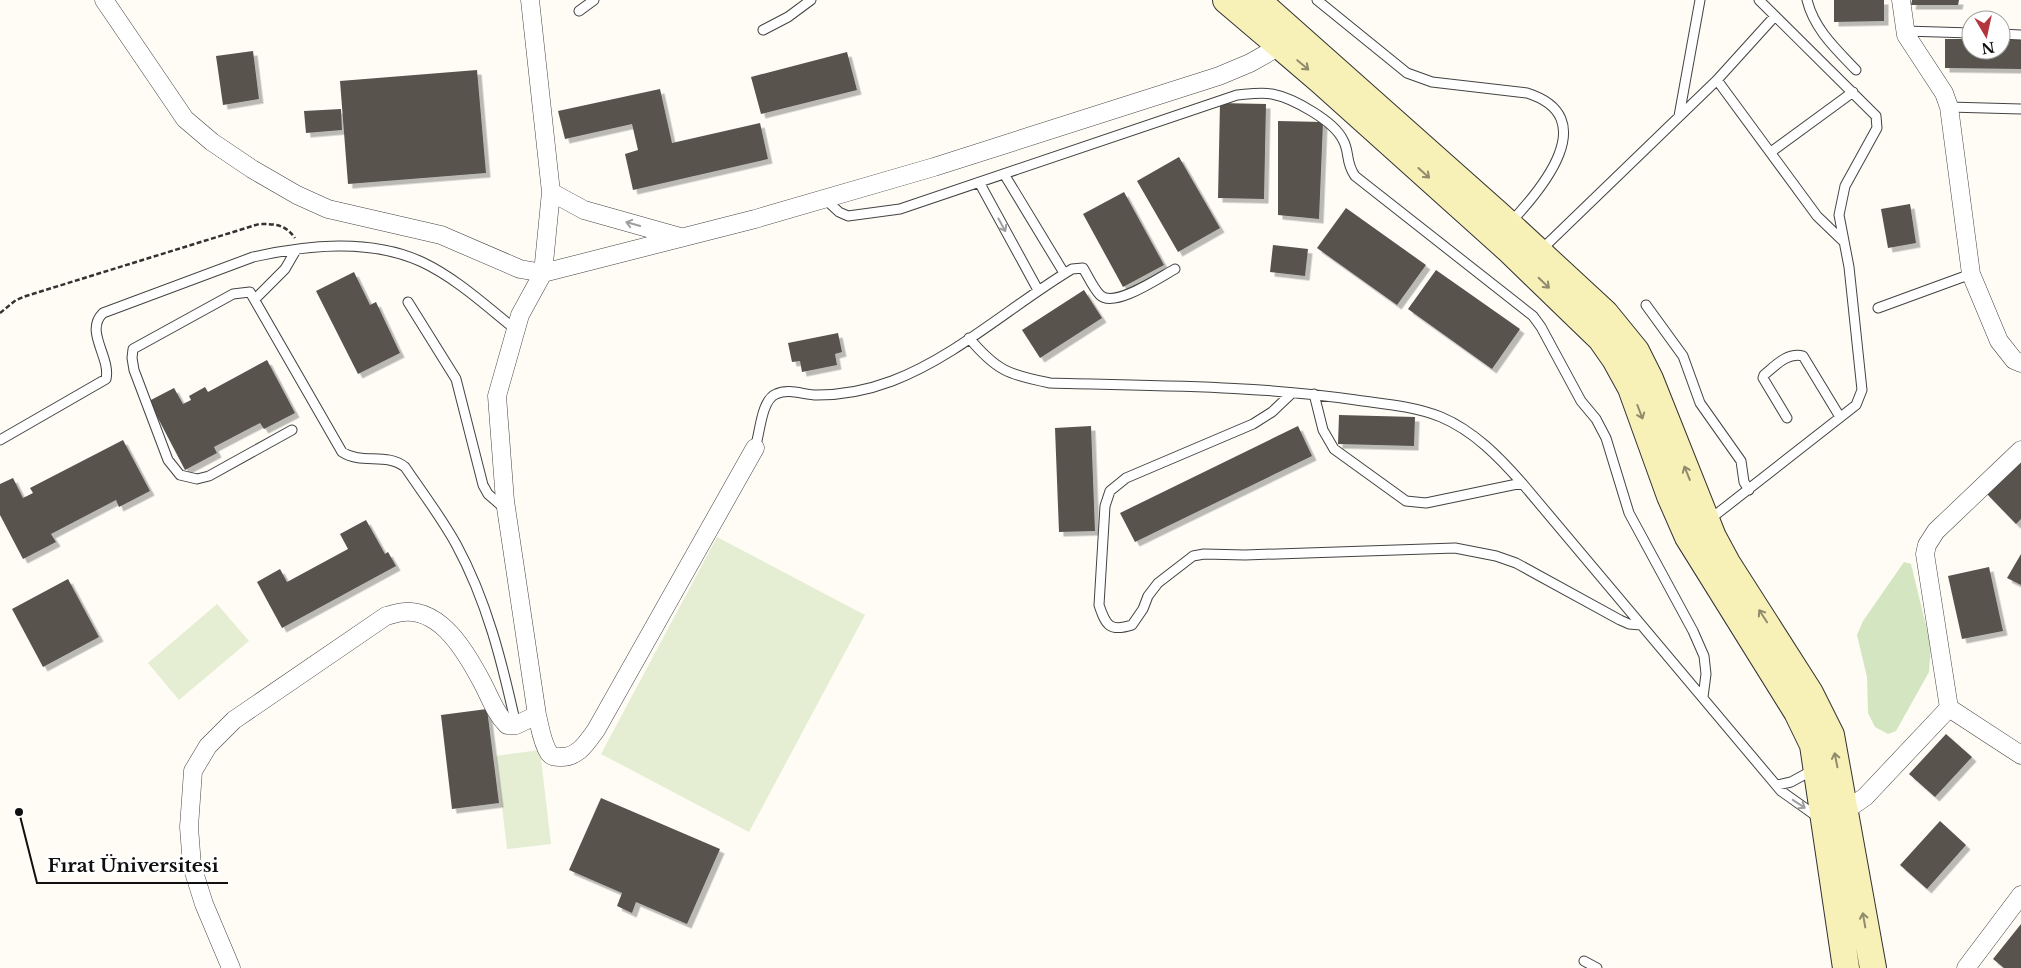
<svg xmlns="http://www.w3.org/2000/svg" width="2021" height="968" viewBox="0 0 2021 968" font-family="'Libre Baskerville',serif">
<style>
.green{fill:#d4e6c1}
.pitch{fill:#e5eed2}
.building{fill:#58524e;filter:url(#shadow)}
.lines{fill:none;stroke-linecap:round;stroke-linejoin:round}
.lane-casing{stroke:#434343;stroke-width:11}
.street-casing{stroke:#434343;stroke-width:19}
.secondary-casing{stroke:#323232;stroke-width:28}
.path{stroke:#323232;stroke-width:2.5;stroke-dasharray:5 2.5;stroke-linecap:butt}
.lane{stroke:#fff;stroke-width:9}
.street{stroke:#fff;stroke-width:18}
.secondary{stroke:#f7f0b7;stroke-width:26}
.oneway{stroke:#8f8b6c}
.oneway2{stroke:#9f9f9f}
.leader{fill:none;stroke:#101010;stroke-width:2}
.callout-dot{fill:#101010;stroke:#fff;stroke-width:2}
.callout-label{font-size:19px;text-anchor:middle;font-weight:bold;fill:#101010;stroke:#fff;stroke-width:5;stroke-linejoin:round;paint-order:stroke}
</style>
<defs>
<filter id="shadow"><feDropShadow dx="4.5" dy="4.5" stdDeviation="0" flood-color="#0004"/></filter>
</defs>
<rect width="100%" height="100%" fill="#fefcf5"/>
<path class="green" d="M1904,562L1911,564L1931,646L1929,672L1896,731L1888,734L1875,727L1868,713L1867,677L1857,635L1863,621Z"/>
<path class="pitch" d="M717,537L865,615L749,832L601,754Z
M217,604L249,641L179,700L148,663Z
M540,750L551,844L507,849L496,756Z"/>
<path class="building" d="M1834,0H1884V21L1834,22Z
M1912,0H1959L1958,5H1911Z
M1945,39H1971V50H2001V40H2021V69L1945,68Z
M253,51L259,99L223,105L216,56Z
M847,52L857,90L761,114L751,77Z
M477,70L486,173L348,184L340,81Z
M660,89L672,143L760,123L768,159L633,190L625,154L638,150L632,124L565,139L558,111Z
M1220,103L1266,104L1264,199L1218,198Z
M341,109L342,130L306,133L304,111Z
M1278,121L1323,122L1319,219L1278,215Z
M1179,157L1220,228L1178,252L1137,181Z
M1124,192L1164,265L1123,287L1083,214Z
M1910,204L1916,243L1888,248L1881,209Z
M1346,208L1426,265L1397,305L1317,248Z
M1273,245L1308,249L1305,276L1270,272Z
M1436,270L1520,329L1492,369L1408,309Z
M354,272L370,305L376,302L400,353L358,374L316,291Z
M1084,290L1102,318L1040,358L1022,330Z
M838,333L842,352L835,354L837,365L802,372L800,361L792,362L788,343Z
M267,360L295,413L264,429L260,423L214,447L217,453L185,470L149,401L174,388L183,404L191,400L189,396L205,387L208,392Z
M1339,415L1415,417L1414,446L1338,444Z
M1091,426L1095,531L1059,532L1055,428Z
M1298,426L1312,456L1135,542L1120,513Z
M123,440L150,491L119,507L116,500L51,534L56,542L23,559L0,515V484L13,478L23,498L33,493L30,488Z
M2021,458V519L2016,524L1985,492Z
M366,520L385,554L388,552L396,566L282,628L257,582L280,569L287,582L348,549L340,534Z
M2021,554V585L2007,578Z
M1989,567L2003,631L1962,639L1948,576Z
M68,579L99,637L43,667L12,609Z
M487,709L499,803L452,809L441,715Z
M1946,734L1972,757L1935,797L1909,774Z
M601,798L720,849L687,924L636,902L632,913L617,906L622,893L569,870Z
M1940,821L1966,845L1927,889L1900,865Z
M2021,924V968H2004L1993,959Z"/>
<g class="lines">
<defs>
<path id="lane" d="M1317,0L1407,73L1432,82L1527,93C1603,117 1542,189 1510,223
M1807,0C1814,29 1836,49 1856,70
M579,11L594,0
M763,30L788,17L811,0
M1905,31L1971,33
M2001,34L2021,35
M1717,80L1817,216L1844,242
M1949,107L2021,109
M1679,116L1700,0
M1771,152L1853,92
M1004,174L1064,273
M979,182L1038,290
M825,199L839,212L848,216L900,209L1237,95C1249,94 1261,92 1272,94C1293,98 1334,121 1343,140C1350,152 1345,162 1355,176L1533,316L1541,327L1581,401L1596,419L1606,438L1629,513L1693,631L1704,656L1706,674L1703,697
M1540,251L1717,80L1775,16
M255,299L285,269L296,250
M408,302L456,379L483,485L488,494L504,508
M1646,305L1683,356L1700,403L1741,461L1744,482L1749,490
M1878,308L1971,274
M969,338C996,370 1008,375 1050,383C1151,386 1255,385 1356,400C1384,404 1414,406 1441,417C1474,431 1499,457 1522,483L1781,791L1819,818
M1292,393L1272,412L1253,424L1126,478L1110,491L1105,506L1099,605C1106,626 1110,632 1132,625L1143,609L1148,596L1158,583L1193,556L1204,554L1245,555L1455,548L1496,556L1516,563L1620,620L1629,624L1641,625
M1314,394L1323,430L1334,449L1406,501L1426,503L1522,483
M1787,418L1763,378L1764,375C1775,366 1787,352 1803,356L1840,417
M292,430L209,476L197,479L180,475L168,460L134,370L132,358L133,349L233,294L250,292L342,452C362,465 386,452 405,467C422,492 441,517 456,544C487,601 502,662 516,725
M0,440L106,379C111,357 84,331 103,313L253,257C307,245 370,238 422,262C456,278 486,306 515,329
M755,448C760,434 761,400 776,394C789,388 804,395 817,395C843,395 868,390 892,381C957,356 1012,305 1072,269L1083,268C1088,276 1093,288 1100,295C1114,309 1160,277 1175,269
M1709,520L1856,405L1862,390L1849,267L1839,215L1845,186L1877,128L1876,116L1759,0
M1777,785L1791,782L1813,770
M1584,961L1597,968"/>
<path id="street" d="M104,0L185,119L212,142L252,169L297,195L328,209L441,235L520,269L543,273L755,219L934,167L1219,76L1250,63L1280,46
M530,0L551,192L543,273L520,315L497,396L505,501L537,715C540,727 542,743 549,753C552,757 556,757 560,757C578,758 587,742 596,730L755,448
M1901,0L1906,35L1944,93L1949,107L1971,274L1999,341L2014,360L2021,363
M551,192L584,210L680,237
M1949,708L1925,554L1927,545L1936,531L2021,450
M1846,810L1865,797L1949,708L2021,755
M231,968L204,904L192,866L189,827L193,771L208,746L234,720L386,616C392,615 398,612 404,612C442,609 467,654 482,682C490,697 495,713 507,725H516L537,715
M1966,968L2021,895"/>
<path id="secondary" d="M1226,0L1321,81L1508,249L1601,339L1615,359L1631,388L1670,496L1688,537L1797,712L1813,745L1846,968
M1257,0L1500,216L1605,313L1636,351L1650,379L1713,537L1727,563L1810,693L1831,735L1873,968"/>
</defs>
<use href="#lane" class="lane-casing"/>
<use href="#street" class="street-casing"/>
<use href="#secondary" class="secondary-casing"/>
<path class="path" d="M0,313L16,300L26,296L259,224C275,224 285,224 295,238"/>
<use href="#lane" class="lane"/>
<use href="#street" class="street"/>
<use href="#secondary" class="secondary"/>
</g>
<defs><path id="oneway-shaft" d="M-6 0H5M1.5-3L5.5 0L1.5 3" fill="none" stroke-width="1.6" stroke-linecap="round" stroke-linejoin="round" transform="scale(1.25)"/></defs>
<g class="oneway">
<use href="#oneway-shaft" transform="translate(1303 65) rotate(40)"/>
<use href="#oneway-shaft" transform="translate(1424 173) rotate(42)"/>
<use href="#oneway-shaft" transform="translate(1544 283) rotate(44)"/>
<use href="#oneway-shaft" transform="translate(1640 412) rotate(69)"/>
<use href="#oneway-shaft" transform="translate(1687 473) rotate(-112)"/>
<use href="#oneway-shaft" transform="translate(1763 616) rotate(-123)"/>
<use href="#oneway-shaft" transform="translate(1836 760) rotate(-101)"/>
<use href="#oneway-shaft" transform="translate(1864 920) rotate(-100)"/>
</g>
<g class="oneway2">
<use href="#oneway-shaft" transform="translate(633 224) rotate(-164)"/>
<use href="#oneway-shaft" transform="translate(1002 225) rotate(61)"/>
<use href="#oneway-shaft" transform="translate(1799 804) rotate(33)"/>
</g>
<path class="leader" d="M19 812L37 883H228"/>
<circle class="callout-dot" cx="19" cy="812" r="5"/>
<g class="callout-label">
<text x="133" y="872">Fırat Üniversitesi</text>
</g>
<g transform="translate(1986 35) rotate(171)"><circle r="24" fill="#ffffff" stroke="#9f9f9f"/>
<path d="M0-4L9 19L0 12L-9 19Z" fill="#b4353c"/>
<text y="-8" font-size="14" font-weight="bold" text-anchor="middle" fill="#101010">N</text>
</g>
</svg>
